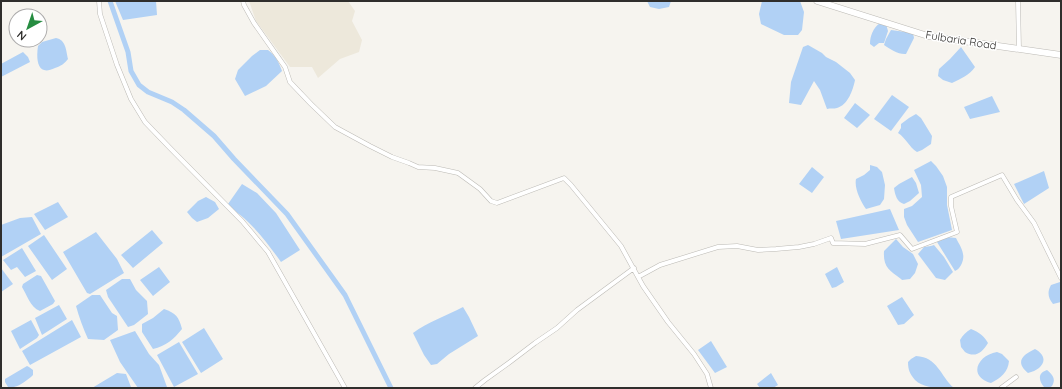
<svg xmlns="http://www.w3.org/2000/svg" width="1062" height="389" viewBox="0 0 1062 389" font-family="Quicksand,sans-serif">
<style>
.built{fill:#ede8db}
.water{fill:#b1d1f5}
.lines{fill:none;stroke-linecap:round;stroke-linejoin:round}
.canal{stroke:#b1d1f5;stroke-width:5}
.minor-casing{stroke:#bcbab5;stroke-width:5}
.secondary-casing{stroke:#bcbab5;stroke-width:7}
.minor{stroke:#fff;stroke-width:4}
.secondary{stroke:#fff;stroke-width:6}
.labels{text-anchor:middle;stroke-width:3;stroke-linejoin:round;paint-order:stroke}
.street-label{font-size:11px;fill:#2f2e2c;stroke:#fff}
</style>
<rect width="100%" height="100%" fill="#f6f4ef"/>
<path class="built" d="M249,1H348L355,11L352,21L362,40L359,52L340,59L318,78L312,67H290L256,21Z"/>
<path class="water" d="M115,1H156L157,15L123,20Z
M647,1H671L669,7L659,9L650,7Z
M762,1H800L804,12L802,30L798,35H784L761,24L759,14Z
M880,23L886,24L888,31L884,43H879L874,47L870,44C870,36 873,28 880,23Z
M891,30L913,33L914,38L906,54C899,55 890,49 884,45L886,39Z
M56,38C66,40 66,50 68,59C64,64 61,66 55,68C37,77 36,59 38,46L42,42Z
M808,45L822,53L826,57L836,62L850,73L855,80C853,90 848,105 837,108C834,109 830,108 827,109L820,90L814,81L801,105L789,103L791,82L803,47Z
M961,47L975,67C970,75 960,79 952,83L943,80L938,76L939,69L950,59Z
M260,50H268C275,55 279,62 282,71L266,86L245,96L235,79L238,70L252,56Z
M23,52L28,57L30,62L1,77V64Z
M892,95L909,107L891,131L874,119Z
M992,96L1000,112L970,119L964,107Z
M855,103L870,115L857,128L844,118Z
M916,114L921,118L932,136L931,144L922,150L917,152C909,147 906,138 898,133L901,128V124L909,118Z
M931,161L936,166L943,176L947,187V205L952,230L918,242L907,225L904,217V209L912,206L922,197L921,185L914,170Z
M870,165L877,167L882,172L885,185L884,199L880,205L866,209C861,202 854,188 856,179L864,175L870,170Z
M812,167L824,177L812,193L799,184Z
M1044,171L1049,188L1024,204L1014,184Z
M912,177L916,183L919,193L910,201L904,204C897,202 895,195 894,188L899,184Z
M242,184L257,193L276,213L300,250L281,262C271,248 260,233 247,221C241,215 234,211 228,204Z
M206,197L215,202L219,209L208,218L197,222L192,218L187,212L198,201Z
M58,202L68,217L45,230L34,214Z
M890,209L899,230L841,239L836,221Z
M32,217L41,234L1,257V225L20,218Z
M152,230L163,243L133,268L121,255Z
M96,232L117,259L124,273L90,294L87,293L63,252Z
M44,235L67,269L52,280L28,246Z
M947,237L956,238C960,246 966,254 962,263C960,267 959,269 955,271L937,242Z
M896,239L903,247L913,254L918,264L915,273L910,279L902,280L901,279C889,270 883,267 884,251Z
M934,245L944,257L953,272L945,280L936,278L918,254L924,247L931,246Z
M22,248L36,271L25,277L17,267L11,270L3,260Z
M159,267L170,282L153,296L140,280Z
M837,267L844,282L836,287L832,288L825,274Z
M1,268L13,284L1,292Z
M37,275L41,276L55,301L53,304L40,311C30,307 27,295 22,287L23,284Z
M122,279H130L136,290L147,301L148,314L134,325L128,327L108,297L106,290Z
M1060,282L1061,284V302L1053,304C1048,298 1047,292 1051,285Z
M92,295H100L112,313L117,316L118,330L104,340L88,339C83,328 79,317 76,306Z
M902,297L914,315L904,324L898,325L887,306Z
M59,305L67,319L42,335L35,318Z
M463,307L469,317L478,336L449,354L437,364L431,365L424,355L413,333C428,322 446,316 463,307Z
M164,309C176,313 179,317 182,329C174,339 166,346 153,349L142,332V324L153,318Z
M31,320L39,335L37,338L20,349L11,331Z
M72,320L81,337L30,365L22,351Z
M204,328L223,359L201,373L182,342Z
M971,329C979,332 984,336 988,343C982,353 975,358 965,352L961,347L960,340C963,335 966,332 971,329Z
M135,331L149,354L159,365L167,387V388H138L120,362L110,340Z
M711,341L727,367L715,373L698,350Z
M179,342L198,374L174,387L157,355Z
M1035,349C1051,358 1042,370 1028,373C1015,362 1022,355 1035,349Z
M997,352L1002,354L1009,361C1008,372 1001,378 991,383C967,376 978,355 997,352Z
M916,356C938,357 940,376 954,388C941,388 924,389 915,380C910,374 908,370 908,362L911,359Z
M27,366L29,367L33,370V375L31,377C24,382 17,389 8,387L5,382V379Z
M1047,370C1053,375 1056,379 1052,386L1049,388L1044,387C1039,381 1037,373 1047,370Z
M117,373L126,374L131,387L130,388H92Z
M771,373L778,385L773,388H760L757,384Z"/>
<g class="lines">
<path class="canal" d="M110,1L128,52L131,71L139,85L148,92L172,102L184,110L214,136L234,159L287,214L345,295L391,388"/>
<defs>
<path id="minor" d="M99,1L100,14L117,65L131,99L145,122L170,148L242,221L268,252L345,388
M243,1L244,5L254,23L285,67L290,82L311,104L335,127L370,146L392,157L409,163L418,167L435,168L458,173L480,189L491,201L497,203L564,178L571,185L621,246L643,286L668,322L694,354L707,374L711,388
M1018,1L1019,49
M638,277L660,265L718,247L737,246L758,250L776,249L799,247L814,244L831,238L833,243L865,244L900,235L912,249L957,232L951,206V197L1002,175L1017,200L1034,223L1061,278
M475,388L485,380L510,362L535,343L557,328L577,310L634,268
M1001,388L1016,377"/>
<path id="secondary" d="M817,1L928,36L1061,55"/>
</defs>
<use href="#minor" class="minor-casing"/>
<use href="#secondary" class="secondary-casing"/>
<use href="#minor" class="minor"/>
<use href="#secondary" class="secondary"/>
</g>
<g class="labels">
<g class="street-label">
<text transform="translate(961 40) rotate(9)" y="4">Fulbaria Road</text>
</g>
</g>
<rect width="1062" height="389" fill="none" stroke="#2f2e2c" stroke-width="4"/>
<g transform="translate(28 28) rotate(220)"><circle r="19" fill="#ffffff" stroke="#acabab"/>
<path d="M0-3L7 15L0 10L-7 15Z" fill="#268c41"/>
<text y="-6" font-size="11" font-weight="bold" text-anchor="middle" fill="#2f2e2c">N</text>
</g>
</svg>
